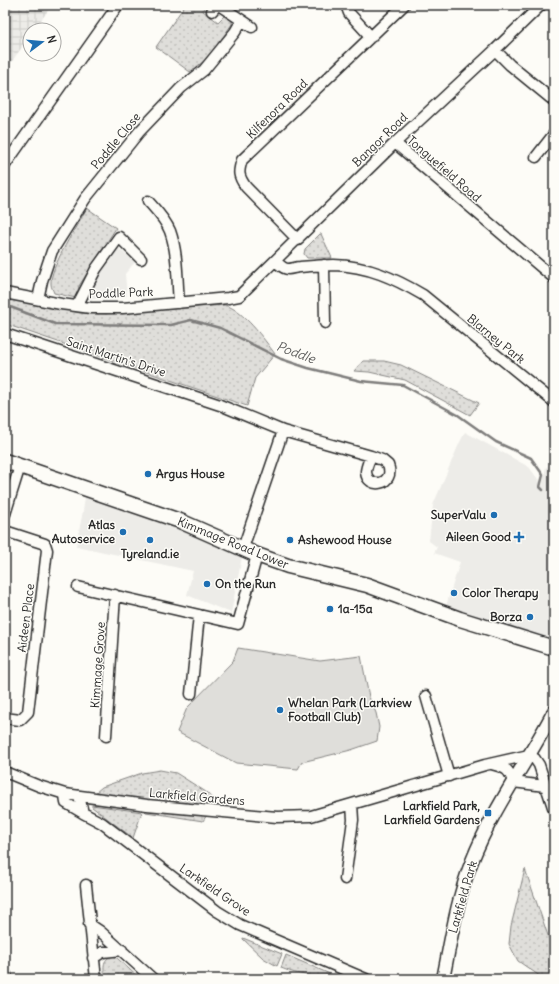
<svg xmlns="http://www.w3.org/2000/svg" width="559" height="984" viewBox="0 0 559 984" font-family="Delius,sans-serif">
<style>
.built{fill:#edece8}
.industrial{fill:url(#industrial-grid)}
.green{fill:url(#green-dots);stroke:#858482}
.pitch{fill:#dfdeda;stroke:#858482}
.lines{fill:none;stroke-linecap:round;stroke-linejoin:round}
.stream{stroke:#7e7d7b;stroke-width:2.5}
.minor-casing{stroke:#2b2b2b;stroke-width:13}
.tertiary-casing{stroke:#2b2b2b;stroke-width:15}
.secondary-casing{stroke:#2b2b2b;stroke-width:17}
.minor{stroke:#fdfcf7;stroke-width:10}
.tertiary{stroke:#fdfcf7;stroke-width:12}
.secondary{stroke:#fdfcf7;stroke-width:14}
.poi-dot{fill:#1f6fb2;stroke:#fdfcf7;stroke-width:1.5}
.labels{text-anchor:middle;stroke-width:3;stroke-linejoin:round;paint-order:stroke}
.street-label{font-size:12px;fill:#2b2b2b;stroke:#fdfcf7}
.poi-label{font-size:12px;font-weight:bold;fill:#2b2b2b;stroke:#fdfcf7;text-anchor:start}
.water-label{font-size:13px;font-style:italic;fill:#5b5b5a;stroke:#fdfcf7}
</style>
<defs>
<pattern id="industrial-grid" width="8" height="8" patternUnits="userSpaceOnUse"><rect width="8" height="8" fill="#edece8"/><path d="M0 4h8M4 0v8" fill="none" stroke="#cbcbc7"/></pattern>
<pattern id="green-dots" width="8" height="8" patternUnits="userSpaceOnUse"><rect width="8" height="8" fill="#dfdeda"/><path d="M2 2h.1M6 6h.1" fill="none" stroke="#c0bfbb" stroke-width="1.8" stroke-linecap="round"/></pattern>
</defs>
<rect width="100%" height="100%" fill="#fdfcf7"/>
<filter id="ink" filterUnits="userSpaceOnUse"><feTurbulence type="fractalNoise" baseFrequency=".025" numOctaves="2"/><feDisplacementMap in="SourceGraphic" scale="8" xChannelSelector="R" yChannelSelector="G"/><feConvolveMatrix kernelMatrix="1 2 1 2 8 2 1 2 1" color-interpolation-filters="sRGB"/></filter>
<g filter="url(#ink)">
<path class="built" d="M117,247L135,262L125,274L127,296L84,300L107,259Z
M465,432L529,467L540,482L542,487L546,467L551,466H554V639L446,606L460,562L434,553L437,547L429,541L433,505L459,444Z
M85,497L178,529L242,557L231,613L187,595L193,571L76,546L83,511Z"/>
<path class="industrial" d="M5,5H52L34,30H30V36L5,71Z"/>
<path class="green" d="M185,5H207L203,11L218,22L224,16L232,18V24L209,57L190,72L156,47Z
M87,208L116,228L79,286L76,298L54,293C53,290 51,287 51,284C49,269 79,222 87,208Z
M320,234H321L332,258H307L304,254L305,249Z
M5,294L80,313L105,314L225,305C243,310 264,339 275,354L255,378L247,406L5,324Z
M363,361H384L401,365L479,403L470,415L405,380L369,372L354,371Z
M160,770L176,773L206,792L216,801L203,821L146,812L142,808L83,803L102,787L142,773Z
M92,805L142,812L133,838L92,807Z
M525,869L554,953V979H544L518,961L509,944L511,926Z
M243,938L282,954L277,966L263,958L243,939Z
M286,955L330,974V975C309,976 301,976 281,968Z
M113,956L117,958L140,979H105C104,969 101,959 113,956Z"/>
<path class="pitch" d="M238,648L320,661L361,656L369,697L376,713L379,727L377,741L351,750L302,762L298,769L236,763L177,732L187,708L233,661Z"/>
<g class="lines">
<path class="stream" d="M5,305L55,324L171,325L191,320L220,328L281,359L308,368L361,381L403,385L458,415L496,442L531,458L543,475L540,487L543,490"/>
<defs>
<path id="minor" d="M219,5L252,27
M346,5L349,13L371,37
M212,11L217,5
M495,50L510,65L554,101
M395,143L554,278
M536,157L554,134
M5,165L118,5
M148,201C156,210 165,219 170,231C178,253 177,280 179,303
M298,240L246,187C238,176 238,172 242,160L404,5
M275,261C279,264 283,269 288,269C292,269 296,267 300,267C311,266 323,265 334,265C368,266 394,278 423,295L554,402
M324,265L325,323
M5,293L61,304L91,308H123L228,298L239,296L395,143L495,50L541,5
M38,299L42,281L52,251L85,199L139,132L181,88L204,70L235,32L242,20
M77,306L96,269L119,237L141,259
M5,334L220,405L283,431L371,456
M371,456L382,460L388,465C396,485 367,490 366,472C366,467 369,461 371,456Z
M5,514L20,466
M5,531L45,544L47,550L28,712L20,720L5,718
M243,548L283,431
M78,587L238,624L257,555
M191,694L199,615
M426,696L449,776
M106,736L115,595
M492,764C505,768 509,768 513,782L545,786
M5,772L39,786L65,794L147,805L277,817L311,816L485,765L529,755L535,759L539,765L554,810
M65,794L66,803L83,813
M79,796L83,813L102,823L217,911L240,925L366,979
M345,879L353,820L352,804
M86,885L96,979
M89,924L101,932L153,979
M93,958L103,952L122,950
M5,973L7,979"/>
<path id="tertiary" d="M443,979C451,940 457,898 472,861C493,808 528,761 554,711"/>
<path id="secondary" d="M5,461L180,521L257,555L288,566L367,585L460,619L554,648"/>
</defs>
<use href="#minor" class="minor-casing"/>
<use href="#tertiary" class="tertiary-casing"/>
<use href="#secondary" class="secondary-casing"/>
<use href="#minor" class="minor"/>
<use href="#tertiary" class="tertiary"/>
<use href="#secondary" class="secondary"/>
</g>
</g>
<g class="poi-dot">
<circle cx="148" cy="474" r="4"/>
<circle cx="494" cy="515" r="4"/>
<circle cx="123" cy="532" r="4"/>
<path d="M517 531h4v4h4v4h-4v4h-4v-4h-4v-4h4z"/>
<circle cx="150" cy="540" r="4"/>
<circle cx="290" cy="540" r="4"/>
<circle cx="207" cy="584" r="4"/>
<circle cx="454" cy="593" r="4"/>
<circle cx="330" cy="609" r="4"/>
<circle cx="530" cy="617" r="4"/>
<circle cx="280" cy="710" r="4"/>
<rect x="484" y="809" width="8" height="8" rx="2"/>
</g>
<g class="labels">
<g class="street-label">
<text transform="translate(277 109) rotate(-44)" y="4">Kilfenora Road</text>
<text transform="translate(380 140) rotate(-44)" y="4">Bangor Road</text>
<text transform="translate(116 141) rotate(-50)" y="4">Poddle Close</text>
<text transform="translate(444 169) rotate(41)" y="4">Tonguefield Road</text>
<text transform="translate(121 293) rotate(-2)" y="4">Poddle Park</text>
<text transform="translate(496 339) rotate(39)" y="4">Blarney Park</text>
<text transform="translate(116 357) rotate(18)" y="4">Saint Martin's Drive</text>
<text transform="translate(233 543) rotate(22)" y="4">Kimmage Road Lower</text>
<text transform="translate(26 618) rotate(-83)" y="4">Aideen Place</text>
<text transform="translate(98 665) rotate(-86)" y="4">Kimmage Grove</text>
<text transform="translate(197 797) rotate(5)" y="4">Larkfield Gardens</text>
<text transform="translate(215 890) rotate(34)" y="4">Larkfield Grove</text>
<text transform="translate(463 897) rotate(-74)" y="4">Larkfield Park</text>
</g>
<g class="poi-label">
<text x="156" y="478">Argus House</text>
<text x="486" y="519" text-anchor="end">SuperValu</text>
<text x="115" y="529" text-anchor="end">Atlas<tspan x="115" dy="14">Autoservice</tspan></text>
<text x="511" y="541" text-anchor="end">Aileen Good</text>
<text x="298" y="544">Ashewood House</text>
<text x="150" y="558" text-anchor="middle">Tyreland.ie</text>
<text x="215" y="588">On the Run</text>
<text x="462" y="597">Color Therapy</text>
<text x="338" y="613">1a-15a</text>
<text x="522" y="621" text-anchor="end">Borza</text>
<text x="288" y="707">Whelan Park (Larkview<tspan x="288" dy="14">Football Club)</tspan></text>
<text x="480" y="810" text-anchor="end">Larkfield Park,<tspan x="480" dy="14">Larkfield Gardens</tspan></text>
</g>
<g class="water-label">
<text transform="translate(296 352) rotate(20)" y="5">Poddle</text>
</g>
</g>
<rect width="559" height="984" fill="none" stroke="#fdfcf7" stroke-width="20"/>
<rect x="10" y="10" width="539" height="964" fill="none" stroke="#2b2b2b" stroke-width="1.5" filter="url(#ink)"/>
<g transform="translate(42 42) rotate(74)"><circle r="19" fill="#fdfcf7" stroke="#a9a8a5"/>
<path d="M0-3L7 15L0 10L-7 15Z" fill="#1f6fb2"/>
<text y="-6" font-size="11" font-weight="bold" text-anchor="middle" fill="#2b2b2b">N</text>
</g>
</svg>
